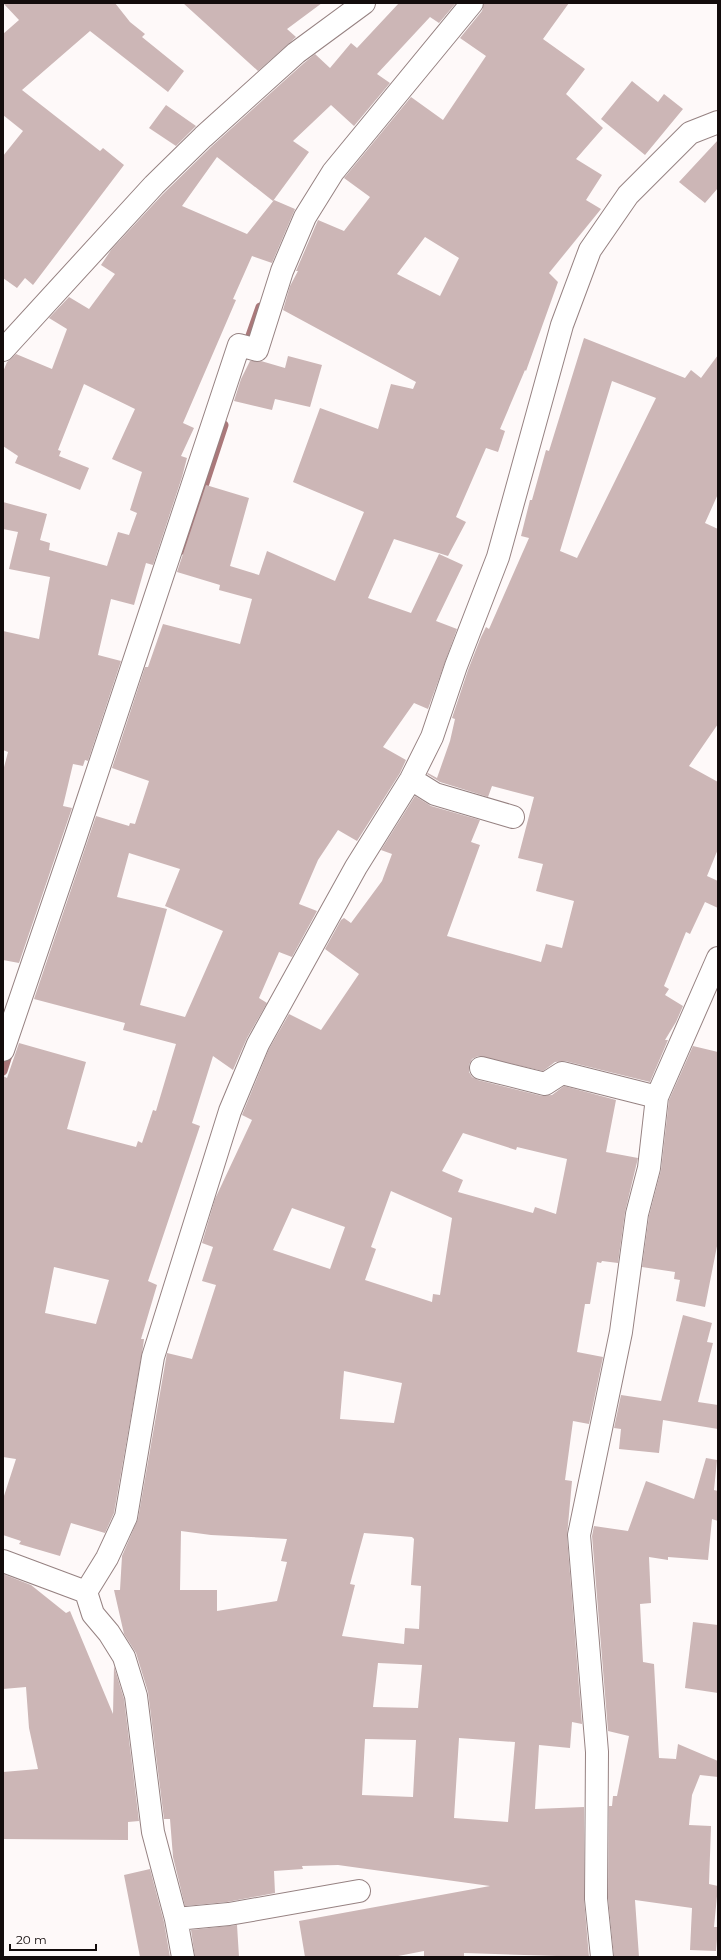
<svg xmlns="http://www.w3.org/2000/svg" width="721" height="1960" viewBox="0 0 721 1960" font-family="Montserrat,sans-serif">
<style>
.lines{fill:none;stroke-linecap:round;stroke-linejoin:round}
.stream{stroke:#aa787a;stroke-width:9}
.building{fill:#ccb6b6;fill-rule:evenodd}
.street-casing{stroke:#968282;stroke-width:24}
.street{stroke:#fff;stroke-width:22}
</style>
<rect width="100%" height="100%" fill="#fef9f9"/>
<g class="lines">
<path class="stream" d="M246,347L260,307
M183,550L224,425
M3,1071L10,1049"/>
</g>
<path class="building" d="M3,3H115L130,22L145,34L142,37L184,71L168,92L90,31L22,90L100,151L103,148L124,165L33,285L25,278L17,288L3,278V156L23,131L3,115V34L19,20Z
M183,3H322L287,29L296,37L258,71Z
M399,3H456L439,23L430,17L377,74L390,83L354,126L331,105L293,141L309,152L273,201L217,157L182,206L247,234L274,200L295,209L272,263L252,256L233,299L236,300L183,423L194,428L181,456L187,458L182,477L153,565L146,563L134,605L111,599L98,655L121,661L88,761L85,760L83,766L73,764L63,806L72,808L19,963L3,960V771L8,752L3,750V631L39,639L50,577L9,569L18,532L3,529V502L47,514L40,540L50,543L49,550L107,566L118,532L129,535L137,513L130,510L142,472L112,459L135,409L84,384L58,450L61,451L59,456L89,468L80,490L15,463L18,456L3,446V372L7,362L16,354L52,369L67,329L49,318L69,297L89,309L115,274L101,265L111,250L163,194L212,146L304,63L315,54L330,68L351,43L357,48Z
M484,3H569L543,39L585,69L566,94L603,128L576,159L602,175L586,200L601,209L549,273L558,282L526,371L525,370L500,429L505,431L498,452L486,448L456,517L466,522L448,556L394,539L368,598L411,613L439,554L463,565L436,621L457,629L428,709L414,703L383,747L406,760L400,773L357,841L338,830L318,860L299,904L317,911L292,957L279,952L259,998L267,1003L247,1038L233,1070L213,1056L192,1123L200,1126L148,1281L157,1285L141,1339H144L143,1347L114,1513L105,1533L71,1523L60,1556L19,1544L21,1541L3,1535V1499L16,1459L3,1457V1076L7,1078L19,1043L86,1062L67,1129L136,1147L138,1141L142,1143L153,1110L156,1111L176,1044L123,1030L125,1023L34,999L96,816L129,826L130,823L135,824L149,781L112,768L145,667H148L163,624L240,644L252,599L219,590L220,585L177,572L206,485L249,498L230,566L259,575L267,551L335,581L364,512L293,482L320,408L378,429L391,384L413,389L416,382L283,310L290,286L298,271H296L318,220L344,231L370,197L344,178L411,97L443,120L486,56L460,38L482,11ZM425,237L459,258L440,296L397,274ZM129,853L180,869L165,906L223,931L185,1017L140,1005L167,909L117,897ZM54,1267L109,1280L96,1324L45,1313Z
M632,81L658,102L664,94L683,109L645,155L601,119Z
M166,105L196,126L176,146L149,128Z
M718,140V188L705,203L679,182Z
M584,338L685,378L691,370L701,378L718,355V494L705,523L718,529V724L689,766L718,782V849L707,876L718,881V908L705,902L690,934L686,932L664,986L669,989L665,995L683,1006L676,1022L665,1040H668L650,1082L565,1061L555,1062L543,1071L478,1056L472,1059L469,1065V1072L472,1077L478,1080L542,1096L552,1095L564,1086L616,1100L606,1152L638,1158L625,1212L618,1263L602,1261L601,1263L597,1262L590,1304H585L577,1352L603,1357L589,1424L573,1421L565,1480L572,1481L567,1536L582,1724L572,1722L570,1748L539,1745L535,1809L584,1807V1899L589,1957L464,1953V1957H424V1951L393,1957H305L299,1921L490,1886L338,1865L302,1866L303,1869L274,1871L275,1893L227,1902L185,1906L173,1857L170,1819H164L148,1692L136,1653L124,1634L114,1590H120L122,1556L138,1519L167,1353L192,1359L216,1285L202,1281L213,1247L202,1243L215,1199L252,1120L242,1115L269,1049L289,1014L321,1030L359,974L325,949L341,920L344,918L351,923L382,881L392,854L381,850L415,796L431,806L480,820L471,842L480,845L447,936L541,962L546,944L562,948L574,901L536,891L543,864L518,858L534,797L492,786L488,797L440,782L427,774L428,773L437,778L450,741L455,719L452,718L468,670L481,637L486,627L489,629L529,538L521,536L530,500H532L546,450L549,451ZM612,381L656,398L577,558L560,551ZM463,1133L516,1150L517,1147L567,1159L556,1214L535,1207L533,1213L458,1192L463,1180L442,1171ZM391,1191L452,1218L440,1295L433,1294L432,1302L365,1280L376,1249L371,1247ZM292,1208L345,1227L330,1269L273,1250ZM344,1371L402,1383L394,1423L340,1419ZM181,1531L211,1535L287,1539L281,1561L287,1562L277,1601L217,1611V1590H180ZM364,1533L412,1537L414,1539L411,1585L421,1586L419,1629L405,1628L404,1644L342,1636L355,1585L350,1584ZM378,1663L422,1665L418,1708L373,1707ZM459,1738L515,1742L508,1822L454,1818ZM365,1739L416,1740L413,1797L362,1795Z
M288,356L322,365L310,407L275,399L272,410L234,401L241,379L250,361H261L285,368Z
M693,1046L718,1052V1241L705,1307L676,1301L680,1280L674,1279L675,1272L642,1267L649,1216L661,1170L669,1100Z
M683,1315L712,1323L707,1342L713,1343L698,1402L718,1405V1429L663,1420L659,1453L619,1449L621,1429L614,1428L621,1395L661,1401Z
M706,1458L717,1460L714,1490L718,1491V1521L712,1519L708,1560L668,1557V1560L649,1557L651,1603L640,1604L643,1662L654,1664L659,1758L676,1759L678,1744L718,1761V1777L700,1775L692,1795L689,1825L711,1826L709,1884L718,1886L714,1927H718L716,1951L690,1950L692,1908L635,1900L639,1957H614L608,1898L609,1806H612L613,1796H617L629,1736L608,1731L592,1536L594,1526L628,1531L646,1481L694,1499Z
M3,1574L31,1585L66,1613L70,1611L113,1714L114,1666L124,1699L139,1821L128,1822V1840L3,1839V1772L38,1769L29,1728L26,1687L3,1689Z
M693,1622L718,1625V1693L685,1688Z
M150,1869L164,1922L170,1957H140L124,1875Z
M237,1925L239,1957H195L191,1930Z"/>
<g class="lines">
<defs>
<path id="street" d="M3,350L154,185L203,137L296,53L364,3
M411,779L435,794L513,817
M3,1050L75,839L239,345L257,350L282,271L305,217L333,172L472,3
M481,1068L545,1084L562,1073L657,1097
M3,1561L86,1592
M176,1919L229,1914L359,1891
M183,1957L176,1919L153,1832L136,1696L124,1657L109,1633L93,1614L86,1592L107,1558L126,1517L153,1357L230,1111L258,1044L356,867L411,779L432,737L456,666L498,557L562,325L590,250L628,195L690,133L718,122
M602,1957L596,1899L597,1752L579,1535L621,1332L637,1214L649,1168L657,1097L718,958"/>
</defs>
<use href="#street" class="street-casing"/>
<use href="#street" class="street"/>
</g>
<rect width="721" height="1960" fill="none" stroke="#130c0c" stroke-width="8"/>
<path d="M10 1944v6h86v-6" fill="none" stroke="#130c0c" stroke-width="2"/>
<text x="16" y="1944" font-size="12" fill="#130c0c" stroke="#fef9f9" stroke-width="3" paint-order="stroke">20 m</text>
</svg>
